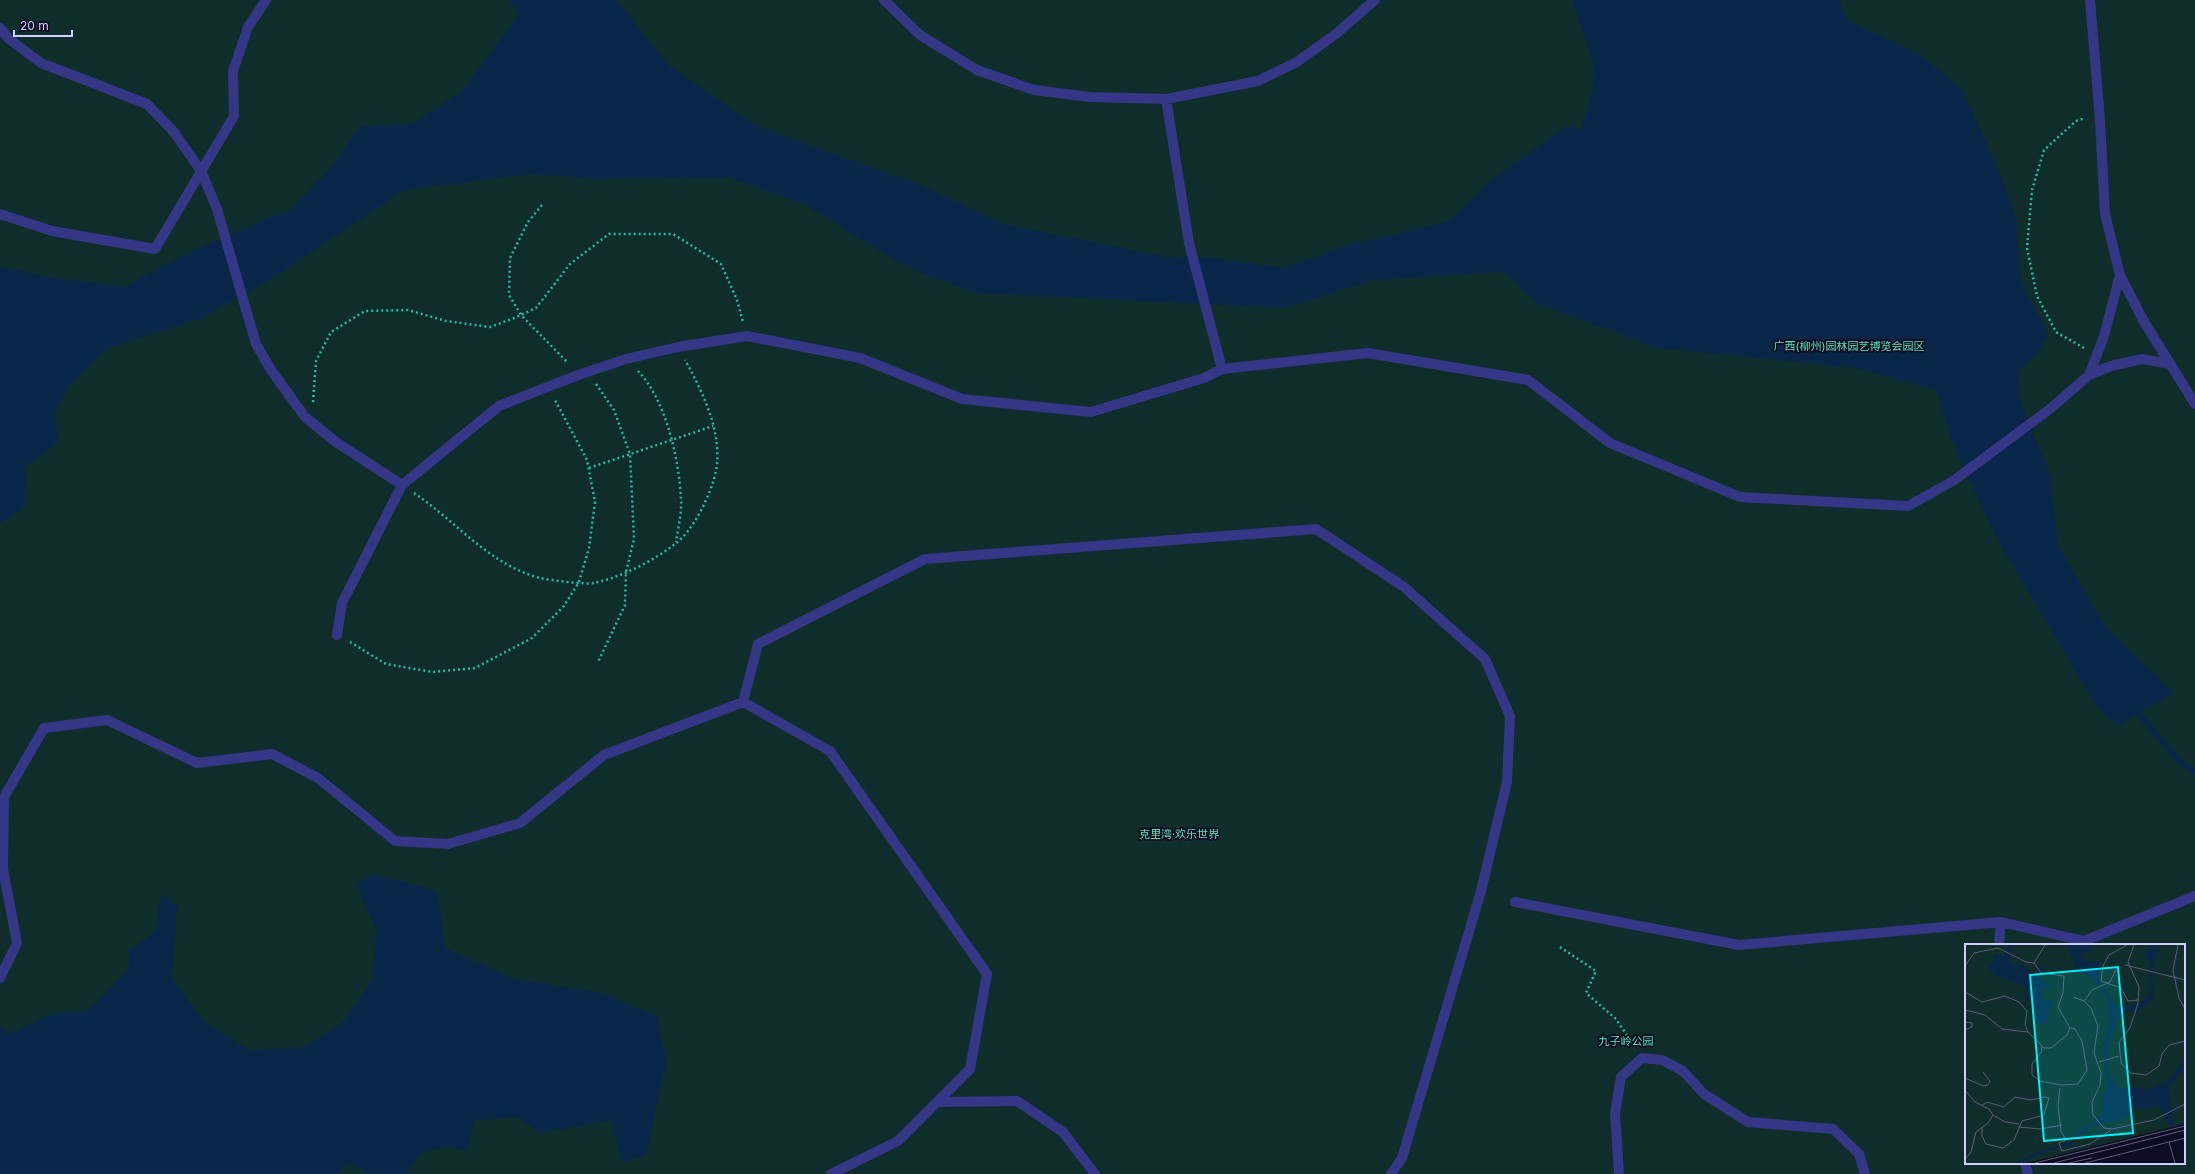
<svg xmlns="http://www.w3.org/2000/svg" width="2195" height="1174" viewBox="0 0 2195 1174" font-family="Inter,'Noto Sans SC',sans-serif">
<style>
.green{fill:#0f2d2a;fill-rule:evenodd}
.water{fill:#092649}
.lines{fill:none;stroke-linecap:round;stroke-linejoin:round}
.stream{stroke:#092649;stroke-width:6}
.path{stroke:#26baa7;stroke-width:2.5;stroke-dasharray:2 3;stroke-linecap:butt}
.service{stroke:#343785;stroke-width:10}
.labels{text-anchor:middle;stroke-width:3.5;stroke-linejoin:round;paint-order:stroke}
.park-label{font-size:11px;fill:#52e6b7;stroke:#0e0c23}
.inset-river{fill:none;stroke:#092649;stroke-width:2}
.inset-road{fill:none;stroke:#5c5a7b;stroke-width:1}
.view{fill:#00f2f9;fill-opacity:0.15;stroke:#00f2f9;stroke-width:2}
.inset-edge{fill:none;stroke:#d0ceff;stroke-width:2}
</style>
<rect width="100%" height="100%" fill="#0e0c23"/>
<path class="green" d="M0,0H2195V1174H0ZM1966,945H2184V1163H1966Z"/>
<path class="water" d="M509,0H617L668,65L757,126L915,183L1004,224L1167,257L1215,258L1283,268L1345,246L1449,221L1494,177L1569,125L1581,130L1593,89L1594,64L1572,0H1839L1848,21L1919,54L1962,89L2001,176L2015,214L2021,281L2048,334L2038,354L2018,371L2020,401L2051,477L2057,543L2104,625L2174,693L2116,726L2096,706L2001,546L1955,449L1936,390L1855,368L1657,348L1536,303L1504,272L1374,280L1283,308L976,293L904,266L805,205L730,178L592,179L532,174L404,190L273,278L201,318L108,348L69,387L55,413L57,443L25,467L24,508L0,523V266L52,278L125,286L180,256L292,208L330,169L361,126L414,123L463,90L519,14Z
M373,874L437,891L445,948L515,979L602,993L657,1016L666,1061L646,1155L622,1162L611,1120L540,1133L517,1117L475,1120L467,1151L446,1147L421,1153L406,1174H368L348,1164L338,1174H0V1027L9,1034L54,1013L88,1011L129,968V951L157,930L161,895L177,905L172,978L205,1023L250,1050L304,1047L344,1021L372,980L377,929L356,885Z"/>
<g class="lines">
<path class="stream" d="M2133,707L2180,762L2195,772"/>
<path class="path" d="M542,205L528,222L510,258L509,295L521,315L568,363
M2084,348L2056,332L2037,296L2027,248L2032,190L2044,150L2076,121L2085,118
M638,371C666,400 679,459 681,499C682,513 678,528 676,542
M596,384L614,410L630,454L634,539L626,572L625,605L598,662
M313,402L316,361L331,332L365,311L408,310L446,321L490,327L512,319L536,308L570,264L609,234H673L721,264L737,300L743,322
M589,468L713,426
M414,493C457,522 488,564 540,578C549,580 586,585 594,583C622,577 653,561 675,544C694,530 711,494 716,471C723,434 703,392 685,360
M350,642L386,664L433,672L475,668L532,638L564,606L579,582L589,548L595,502L587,460L555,400
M1560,947L1596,971L1586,993L1616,1019L1634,1046"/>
<path class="service" d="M884,0L920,35L977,70L1034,90L1090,97L1166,99L1258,81L1297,62L1337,33L1375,0
M0,28L9,39L41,63L147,104L174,132L201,171L217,209L256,344L271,370L305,417L336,442L402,485
M1166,99L1189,243L1222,369
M0,214L52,231L155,249L234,116L233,71L248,27L266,0
M2120,275L2143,320L2195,404
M2089,375L2111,366L2142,359L2170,364
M337,635L342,603L402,485L499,406L581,374L626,359L678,347L747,336L860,358L962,399L1091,412L1204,378L1222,369L1368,353L1528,380L1610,443L1740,497L1908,506L1953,481L2050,409L2089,375L2104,336L2120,275L2105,214L2100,120L2090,0
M743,702L758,644L925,559L1316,529L1404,587L1485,659L1510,716L1507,782L1481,891L1402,1158L1391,1174
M1515,902L1739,945L2001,922L2084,941L2195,896
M1999,945L2001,922
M0,978L17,943L3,869L4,797L44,728L107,720L197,763L272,754L318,778L395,841L448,844L520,823L604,755L743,702L830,751L987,974L970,1069L898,1141L831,1174
M937,1102L1017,1101L1063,1132L1095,1174
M2025,1163L2028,1174
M1619,1174L1615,1113L1621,1077L1642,1058L1662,1060L1683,1071L1704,1094L1748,1122L1833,1129L1859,1154L1865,1174"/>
</g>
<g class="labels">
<g class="park-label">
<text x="1849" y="350">广西(柳州)园林园艺博览会园区</text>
<text x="1179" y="838">克里湾·欢乐世界</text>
<text x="1626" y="1045">九子岭公园</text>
</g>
</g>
<g transform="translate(1965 944)">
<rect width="220" height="220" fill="#0e0c23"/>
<path d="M0,1H102L106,8L115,1H220V180L62,219H0Z" fill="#0f2d2a"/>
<path d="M45,1H50L43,16L45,20L58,22L66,29H72L76,22L80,24L75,31L78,37L87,42L78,46L76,53L82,58L90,57L89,62L85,63L81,80H70L72,67L67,62L68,57L60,55L62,43L31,31L23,24L29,16L28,10L39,12ZM102,1H127L128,5L118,9L116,15L123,18L134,17L133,35L150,59L156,63L176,60L185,48L184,16L172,1L180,8L185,7L187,2L195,1L187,24L188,53L177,65L159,69L153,74L143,101L142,122L146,134L154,144L166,142L185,146L204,135L220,116V123L203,144L208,181L204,182L195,162L177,165L167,162L160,172L153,176L126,182L115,192L113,188L137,172L138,151L143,139L139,122L138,99L145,80L142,55L128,34L115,29L111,23Z" fill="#092649"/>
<path class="inset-river" d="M97,202L107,199L114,189M52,219L71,210L94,203"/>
<path class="inset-road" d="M162,1L144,11L138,22L136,37L156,44L163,57L173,56M169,1L163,18L174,43L173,59L165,84L154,98L156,119L165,129L181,131L194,122L197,110L204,101L220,97M213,1L208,26L214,54L220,65M69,19L80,1M160,21L220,36M0,22L9,9L33,4L61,18L69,19L76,29L99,32L98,49L93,63L105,84L102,91L86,104H79L63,88L37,85L20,71L0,66M0,48L17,58L40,52L54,58L62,67L60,81L63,88M108,53L119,57L126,64L133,82L129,109L136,129L135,141L127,158L128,171L139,184L147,185L189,176L220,160M119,57L127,46L145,38L152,23M0,78L7,79V83L0,86M76,102L77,107L67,120V131L75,137L96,141L113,140L122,126L117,97L110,85L105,84M134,118L154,112M0,134L18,142L23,141L25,137L18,128M95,144L93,161L96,187L101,196L94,199L97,207L125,200L146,186M0,146L10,158L24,165L28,171L23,179L11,188L6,208L0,215M16,162L22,158L39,163L50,153L66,156L80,153L84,154L79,171L57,177L49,196L38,204L21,200L17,192V183M28,171L40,178L54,180M53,183L76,185L97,181M204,198L210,219M70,219L220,182M89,219L220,186M104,219L127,214M120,219L220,194"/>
<path class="view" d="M153,23L168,189L79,197L65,31Z"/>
<rect width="220" height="220" class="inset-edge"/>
</g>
<path d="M14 30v6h58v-6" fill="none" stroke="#d0ceff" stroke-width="2"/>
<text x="20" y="30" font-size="12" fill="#d0ceff" stroke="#0e0c23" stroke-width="3" paint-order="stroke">20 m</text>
</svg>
